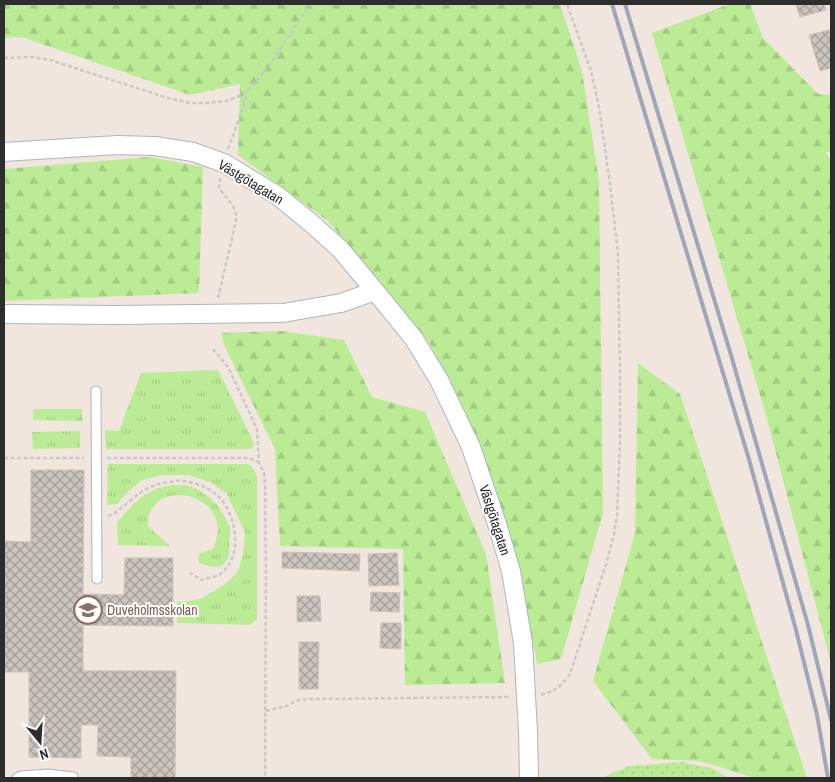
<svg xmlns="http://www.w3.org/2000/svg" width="835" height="782" viewBox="0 0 835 782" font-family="'Archivo Narrow',sans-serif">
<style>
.grass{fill:url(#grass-tufts)}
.forest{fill:url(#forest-firs)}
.park{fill:url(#park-dots)}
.building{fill:url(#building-cross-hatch);stroke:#ccc2b7}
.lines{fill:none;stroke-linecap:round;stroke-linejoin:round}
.lane-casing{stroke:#aeb3be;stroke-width:11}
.street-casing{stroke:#aeb3be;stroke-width:20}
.path{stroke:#c8c8c8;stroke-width:2.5;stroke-dasharray:4 2.5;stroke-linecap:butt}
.lane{stroke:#fff;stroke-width:9}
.street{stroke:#fff;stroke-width:18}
.rail{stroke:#9fa6b9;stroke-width:4}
.labels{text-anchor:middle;stroke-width:4;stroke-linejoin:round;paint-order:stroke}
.street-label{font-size:14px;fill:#2d2d2d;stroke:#fff}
.education-label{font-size:14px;fill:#785e54;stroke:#fff;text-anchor:start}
</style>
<defs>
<pattern id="grass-tufts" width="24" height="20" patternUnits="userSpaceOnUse" patternTransform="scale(1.25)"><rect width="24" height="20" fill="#bbec95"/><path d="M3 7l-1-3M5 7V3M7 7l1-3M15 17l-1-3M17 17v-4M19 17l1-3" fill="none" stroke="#a1cb81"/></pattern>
<pattern id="forest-firs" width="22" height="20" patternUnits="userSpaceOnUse" patternTransform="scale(1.25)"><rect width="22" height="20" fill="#bbec95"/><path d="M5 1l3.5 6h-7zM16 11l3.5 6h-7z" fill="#a1cb81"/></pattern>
<pattern id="park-dots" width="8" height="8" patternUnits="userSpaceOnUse" patternTransform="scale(1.25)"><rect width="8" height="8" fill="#bbec95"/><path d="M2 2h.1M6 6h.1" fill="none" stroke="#a1cb81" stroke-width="1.8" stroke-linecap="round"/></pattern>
<pattern id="building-cross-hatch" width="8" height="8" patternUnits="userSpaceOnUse" patternTransform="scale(1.25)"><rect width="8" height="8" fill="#cbc3bd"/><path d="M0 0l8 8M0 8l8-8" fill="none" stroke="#a59f9a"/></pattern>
</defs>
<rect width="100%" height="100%" fill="#f0e6de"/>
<path class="grass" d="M218,370L253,441L254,445L251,449H106L105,430L119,431L141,373Z
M33,409H82V421L33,420Z
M80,431V448L33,449L32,432Z
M108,464H247C254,467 255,471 257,478V619L250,625L177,623V602L190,601L202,598L224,585L238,572L243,555L245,533L227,494L212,483L189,475H161L142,480L128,492L117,504L107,505Z
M173,485H185L197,489L210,498L217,505L225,517L230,527L229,557L222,566L213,567L199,563L198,557L200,553L213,549C216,541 219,531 217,523C211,493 161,483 149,514C148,518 148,522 148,526L170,546L118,545L117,522C135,503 145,488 173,485Z"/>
<path class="forest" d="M4,4H560L582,71L599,181L603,513L561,659L537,664L520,578L483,453L430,344L328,221L238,155L240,84L190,95L22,37L4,38Z
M730,4H750L763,38L818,94L831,95V151L826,153L831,162V663L766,415L652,33Z
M150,157L203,167L199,293L4,301V169Z
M282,331L344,340L372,397L425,412L486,554L505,683L405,685L403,549L280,546L275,449L225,347L221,333Z
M638,363L680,394L807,778H755L700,761L652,759L593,681L635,533Z"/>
<path class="park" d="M682,762L715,769L728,778H604L606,776L629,766Z"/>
<path class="building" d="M796,4H824L826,10L800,17Z
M829,30L831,39V68L820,71L809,35Z
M31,470H84L83,594L124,595L125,558H173V626L83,625V671H176L175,778H131V757L97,756L98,725H81V758L29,757V672H4V471V541L31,542Z
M282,552L360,554L359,571L282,568Z
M397,553L399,585L369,586L368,554Z
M371,592L400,593L399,612L370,611Z
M297,596H320L321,621L297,622Z
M381,623H401V649L380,648Z
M299,642H319L318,689H299Z"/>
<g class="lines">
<defs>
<path id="lane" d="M96,391L97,579
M17,778L21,776L48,774L73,777V778"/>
<path id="street" d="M4,152L117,145L155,146L193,152L224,163L278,196L311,223L340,249L375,291L414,339L439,380L471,447L497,524L511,571L523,643L528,731L529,778
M4,314L116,315L283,313L341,303L375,291"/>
</defs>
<use href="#lane" class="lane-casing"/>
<use href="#street" class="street-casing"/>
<path class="path" d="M4,58L32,57L50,60L168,98L190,103H206L226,101L242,95L248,90L257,81L275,57L310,4
M228,149L245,102L246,96L244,93
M218,298L233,234L236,219V214L233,206L219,188L220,178
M213,349L228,367L257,429L259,463L264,473L265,484L266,573L265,778
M4,458H84
M107,458H248L255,460L259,463
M108,516C117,513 122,507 130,501C143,489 153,484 170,482C174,481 178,480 182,481C195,482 207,487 217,495C237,513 244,557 220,574C215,577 207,578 202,580L190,573
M541,695C555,691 561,687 570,674L606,564L614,534L617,516L620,444V379L618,253L610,184L599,107L591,71L567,4
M266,711L287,706L298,700L311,699L511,697"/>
<use href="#lane" class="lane"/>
<use href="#street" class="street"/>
<path class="rail" d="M612,4L748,456L796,630L817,715L828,778
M625,4L731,355L808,625L831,720"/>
</g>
<defs>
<symbol id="school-ring" viewBox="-11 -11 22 22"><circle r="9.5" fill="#fff" stroke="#8d6e63" stroke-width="1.5"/><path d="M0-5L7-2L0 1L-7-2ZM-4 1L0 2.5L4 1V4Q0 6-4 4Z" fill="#8d6e63"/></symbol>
</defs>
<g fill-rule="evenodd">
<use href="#school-ring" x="72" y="594" width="32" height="32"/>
</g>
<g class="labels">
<g class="street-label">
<text transform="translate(251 182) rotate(31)" y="5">Västgötagatan</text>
<text transform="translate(495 520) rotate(72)" y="5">Västgötagatan</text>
</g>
<g class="education-label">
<text x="107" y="615">Duveholmsskolan</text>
</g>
</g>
<rect width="835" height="782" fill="none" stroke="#2d2d2d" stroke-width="10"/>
<g transform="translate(40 742) rotate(162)" stroke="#ffffff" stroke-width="4" paint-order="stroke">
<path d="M0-4L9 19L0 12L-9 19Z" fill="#2d2d2d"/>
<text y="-8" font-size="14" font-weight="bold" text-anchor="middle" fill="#2d2d2d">N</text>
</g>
</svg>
